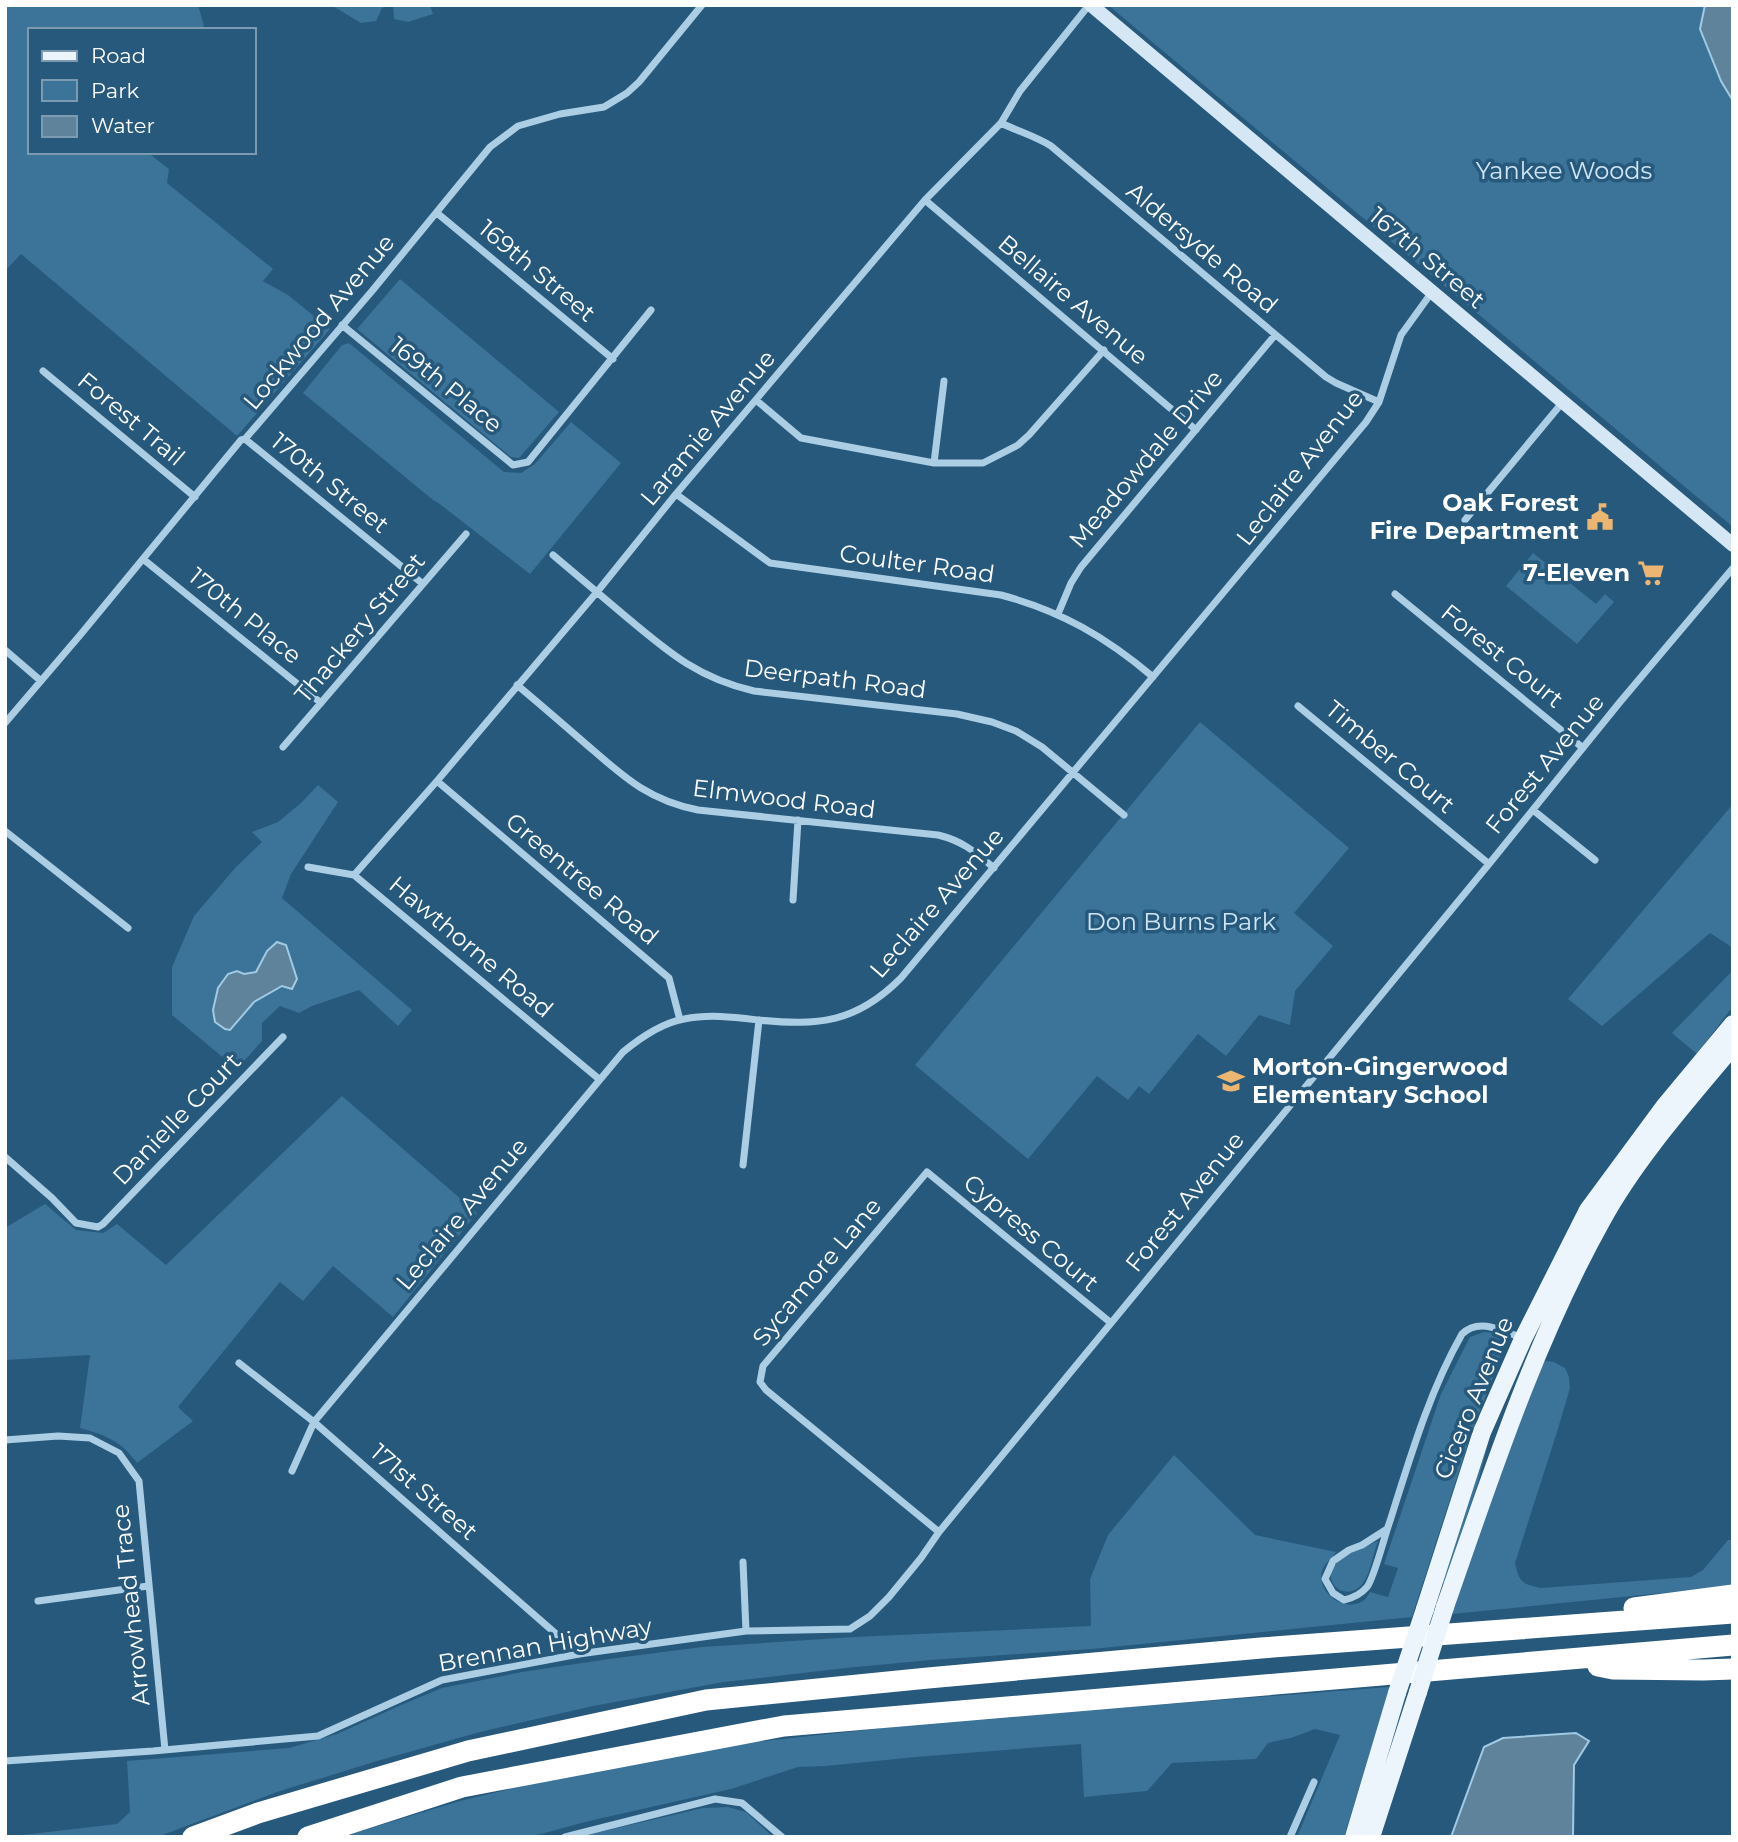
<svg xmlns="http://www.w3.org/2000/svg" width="1738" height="1842" viewBox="0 0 1738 1842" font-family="Montserrat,sans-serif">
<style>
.green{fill:#3b7399;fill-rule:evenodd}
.water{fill:#5f839b;stroke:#a1cae4;stroke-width:2}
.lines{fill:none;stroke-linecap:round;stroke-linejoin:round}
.street{stroke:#accee4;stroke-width:7}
.secondary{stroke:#d5e7f4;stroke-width:14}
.primary{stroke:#ecf5fc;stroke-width:18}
.highway{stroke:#fff;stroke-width:21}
.primary-bridge{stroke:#ecf5fc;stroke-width:18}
.labels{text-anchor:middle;stroke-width:7;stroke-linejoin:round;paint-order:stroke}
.park-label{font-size:24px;fill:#cfe5f4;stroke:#27597c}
.street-label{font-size:24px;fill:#fff;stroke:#27597c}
.poi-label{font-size:24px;font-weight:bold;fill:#fff;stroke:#27597c;text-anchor:end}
</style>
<rect width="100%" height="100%" fill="#27597c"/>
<path class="green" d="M5,5H198L204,26L201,30H30V152H147L169,169L167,183L273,269L263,281L288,295L330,329L237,436L21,254L5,271Z
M331,5H390L382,8L376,21L361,23Z
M393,5H430L433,14L408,22L394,19Z
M1108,5H1733V527Z
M400,279L559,412L519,458L511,457L357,329Z
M349,343L504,472L521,473L535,464L571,422L621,463L530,574L437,502L433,500L303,393L342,345Z
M1533,553L1596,604L1605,594L1614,602L1577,644L1506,586Z
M1200,722L1349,848L1294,913L1333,946L1295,991L1290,1025L1259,1015L1226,1056L1198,1034L1149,1094L1139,1086L1128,1100L1097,1076L1028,1159L915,1065Z
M318,785L338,802L291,874L282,898L412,1010L398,1026L359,990L312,1006L299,1013L280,1006L262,1023V1041L237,1069L172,1015V967L194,916L236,867L262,842L252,832L278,822L301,803ZM286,945L297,979L254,1002L230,1030L237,971L244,974L256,972L267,951Z
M1733,804V948L1710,933L1602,1026L1568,999Z
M1733,970V1006L1697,1054L1672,1033Z
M342,1096L477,1213L393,1317L333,1266L303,1301L280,1282L178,1407L193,1421L137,1463C120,1440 107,1436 80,1428L90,1355L5,1360V1228L45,1204L76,1230L103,1233L117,1224L166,1265Z
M1484,1332L1494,1333L1503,1344L1500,1359L1471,1434L1412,1617L1092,1649L930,1660L846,1668L724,1682L593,1706L480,1732L377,1761L277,1792L157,1837H5L117,1824L130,1812L127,1761L289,1748L337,1734L401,1705L442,1688L522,1672L609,1659L702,1647L854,1637L1091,1626L1090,1579L1108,1535L1174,1455L1255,1535L1336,1552C1332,1558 1324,1564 1322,1571C1316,1592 1344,1613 1363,1601C1366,1599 1368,1595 1370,1592L1388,1597L1398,1568L1384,1564L1441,1394L1470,1337Z
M1546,1361L1554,1362L1565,1368L1569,1377L1570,1388L1557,1432L1515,1563C1519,1582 1522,1584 1541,1588L1691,1577L1703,1570L1728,1540H1733V1586L1452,1614L1495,1481L1538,1364Z
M1491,1431L1478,1483L1445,1583H1439Z
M1378,1541C1373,1554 1371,1572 1363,1583C1348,1603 1322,1585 1334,1566C1341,1556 1367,1546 1378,1541Z
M1390,1687L1344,1837H1297L1340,1735L1315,1729L1291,1738L1268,1743L1256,1759L1172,1763L1147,1791L1084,1797L1081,1744L916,1757L826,1766L798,1767L731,1789L589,1821L530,1837H341L460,1801L552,1779L736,1744L949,1721Z
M728,1807L746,1812L773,1837H578L703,1808Z"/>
<path class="water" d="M1705,5H1733V101L1721,81L1700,29Z
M277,942L286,945L297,979L292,989L282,986L254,1002L230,1030L225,1029L215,1022L213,1010L218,988L228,974L237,971L244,974L256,972L267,951Z
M1576,1733L1589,1741L1574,1765L1573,1837H1451L1484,1747L1503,1738Z"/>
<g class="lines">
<path class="street" d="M1001,123C1017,131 1035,136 1051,146L1326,377L1336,383L1379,402
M925,200L1196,430
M437,213L613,359
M342,325L513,465L528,462L651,310
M43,371L195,497
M756,400L801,438L934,463H983L1018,445L1029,435L1104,350
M245,439L423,584
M934,463L944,381
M676,494L770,563L1001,595C1061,611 1106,637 1153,677
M1465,520L1562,403
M553,555C577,575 600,595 624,615C667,651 697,678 754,691L957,714L992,722L1016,731L1042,747L1124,815
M143,559L321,703
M1395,594L1583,748
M1058,614L1071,583L1081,567L1275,335
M5,650L41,681
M517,685C541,705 564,725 587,745C624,777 648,800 698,810L938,835C963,841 975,852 994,868
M1298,706L1489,864
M5,723L81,634L241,440L245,439L372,291L490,147L518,126L560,114L604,107L627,93L639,82L702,5
M283,747L466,534
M437,781L669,978L680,1020
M1533,810L1595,860
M5,831L128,928
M308,867L354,875L599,1079
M354,875L437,781L597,592L676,494L925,200L1001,123L1020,91L1089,5
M793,900L798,820
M5,1157L52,1198L76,1223L98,1227L103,1224L283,1037
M743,1165L759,1020
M239,1363L314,1422L579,1654
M5,1440L58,1436L90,1438L119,1453L139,1481L165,1750
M292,1471L314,1422L623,1052C640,1038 661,1023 684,1019C709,1014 733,1017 758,1020C819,1026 856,1023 901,978L1366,422L1379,402L1401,335L1432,292
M1387,1529L1362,1545L1349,1550L1333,1561L1325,1579L1333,1593L1344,1600C1353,1598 1361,1594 1367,1587C1374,1579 1385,1534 1390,1521C1410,1458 1429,1392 1462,1334C1479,1317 1503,1331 1522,1338
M939,1532L766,1390L760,1382L763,1366L927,1172L1111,1323
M743,1562L746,1631
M38,1601L148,1586
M5,1761L153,1751L318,1736L442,1680L579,1654L746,1631L850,1629L870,1616L889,1597L921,1558L939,1532L1489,864L1620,702L1733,568
M565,1837L715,1799L742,1803L782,1837
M1290,1837L1314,1782"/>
<path class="secondary" d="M1091,5L1733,545"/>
<path class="primary" d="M1445,1607C1491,1476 1534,1342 1602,1220C1636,1158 1688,1100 1733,1046
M1425,1609L1482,1432L1523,1339L1588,1210L1664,1107L1733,1024
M1354,1837L1397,1693
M1371,1837L1418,1692"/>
<path class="highway" d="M1634,1608L1733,1595
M1598,1666L1613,1669L1703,1670L1733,1669
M193,1837L258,1813L468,1751L706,1700L928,1678L1261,1648L1733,1613
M308,1837L462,1787L784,1726L1733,1645"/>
<path class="primary-bridge" d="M1418,1692L1445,1607
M1397,1693L1425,1609"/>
</g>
<defs>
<symbol id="civic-bare" viewBox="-9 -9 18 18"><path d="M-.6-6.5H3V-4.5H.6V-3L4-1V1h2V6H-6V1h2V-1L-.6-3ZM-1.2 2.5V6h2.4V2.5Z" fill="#ecb672" stroke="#27597c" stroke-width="2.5" paint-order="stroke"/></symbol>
<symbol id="supermarket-bare" viewBox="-9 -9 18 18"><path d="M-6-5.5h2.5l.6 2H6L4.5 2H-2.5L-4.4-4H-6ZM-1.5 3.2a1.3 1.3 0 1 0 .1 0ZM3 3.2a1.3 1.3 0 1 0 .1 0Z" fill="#ecb672" stroke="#27597c" stroke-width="2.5" paint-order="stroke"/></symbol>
<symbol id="school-bare" viewBox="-9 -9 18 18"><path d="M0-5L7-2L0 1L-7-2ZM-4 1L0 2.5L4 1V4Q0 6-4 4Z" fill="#ecb672" stroke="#27597c" stroke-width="2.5" paint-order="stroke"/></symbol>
</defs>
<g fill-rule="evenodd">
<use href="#civic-bare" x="1581" y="498" width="38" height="38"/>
<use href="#supermarket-bare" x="1632" y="554" width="38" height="38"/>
<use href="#school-bare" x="1212" y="1062" width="38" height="38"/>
</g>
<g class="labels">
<g class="park-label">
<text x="1564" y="179">Yankee Woods</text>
<text x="1181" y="930">Don Burns Park</text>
</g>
<g class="street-label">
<text transform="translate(1202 248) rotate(40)" y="8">Aldersyde Road</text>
<text transform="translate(1427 258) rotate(40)" y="8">167th Street</text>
<text transform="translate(537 271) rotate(40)" y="8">169th Street</text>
<text transform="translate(1073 300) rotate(40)" y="8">Bellaire Avenue</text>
<text transform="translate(319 322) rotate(-50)" y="8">Lockwood Avenue</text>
<text transform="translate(446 385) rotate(39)" y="8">169th Place</text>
<text transform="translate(131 419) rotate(40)" y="8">Forest Trail</text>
<text transform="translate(708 428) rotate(-50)" y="8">Laramie Avenue</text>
<text transform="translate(1146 459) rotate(-50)" y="8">Meadowdale Drive</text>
<text transform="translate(1300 468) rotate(-52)" y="8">Leclaire Avenue</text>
<text transform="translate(330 483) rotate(39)" y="8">170th Street</text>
<text transform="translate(917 564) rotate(8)" y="8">Coulter Road</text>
<text transform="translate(245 616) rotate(39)" y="8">170th Place</text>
<text transform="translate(360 628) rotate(-50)" y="8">Thackery Street</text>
<text transform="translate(1502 656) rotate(39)" y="8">Forest Court</text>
<text transform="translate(835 679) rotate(7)" y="8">Deerpath Road</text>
<text transform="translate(1390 757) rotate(40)" y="8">Timber Court</text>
<text transform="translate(1545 764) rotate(-51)" y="8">Forest Avenue</text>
<text transform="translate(784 799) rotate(7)" y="8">Elmwood Road</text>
<text transform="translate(582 879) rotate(40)" y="8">Greentree Road</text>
<text transform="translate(937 903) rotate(-49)" y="8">Leclaire Avenue</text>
<text transform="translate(471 947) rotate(40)" y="8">Hawthorne Road</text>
<text transform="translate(177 1119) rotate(-46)" y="8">Danielle Court</text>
<text transform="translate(1185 1202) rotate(-51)" y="8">Forest Avenue</text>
<text transform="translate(462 1214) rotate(-50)" y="8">Leclaire Avenue</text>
<text transform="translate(1031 1233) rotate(40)" y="8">Cypress Court</text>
<text transform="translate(817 1272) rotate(-50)" y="8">Sycamore Lane</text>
<text transform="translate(1474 1398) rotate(-68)" y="8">Cicero Avenue</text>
<text transform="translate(424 1492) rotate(41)" y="8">171st Street</text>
<text transform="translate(131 1605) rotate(-96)" y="8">Arrowhead Trace</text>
<text transform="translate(545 1645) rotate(-10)" y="8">Brennan Highway</text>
</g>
<g class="poi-label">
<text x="1579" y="511">Oak Forest<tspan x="1579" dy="28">Fire Department</tspan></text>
<text x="1630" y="581">7-Eleven</text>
<text x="1252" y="1075" text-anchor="start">Morton-Gingerwood<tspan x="1252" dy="28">Elementary School</tspan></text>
</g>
</g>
<rect width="1738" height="1842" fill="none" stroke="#ffffff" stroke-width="14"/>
<rect x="28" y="28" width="228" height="126" fill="#27597c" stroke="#7d9bb0" stroke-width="2"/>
<rect x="42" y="51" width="35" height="10" fill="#ecf5fc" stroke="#7d9bb0" stroke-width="2"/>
<text x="91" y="63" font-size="21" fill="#ffffff">Road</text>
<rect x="42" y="80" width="35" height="21" fill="#3b7399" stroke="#7d9bb0" stroke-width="2"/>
<text x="91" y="98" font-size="21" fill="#ffffff">Park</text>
<rect x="42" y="116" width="35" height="21" fill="#5f839b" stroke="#7d9bb0" stroke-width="2"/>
<text x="91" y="133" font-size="21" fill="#ffffff">Water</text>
</svg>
